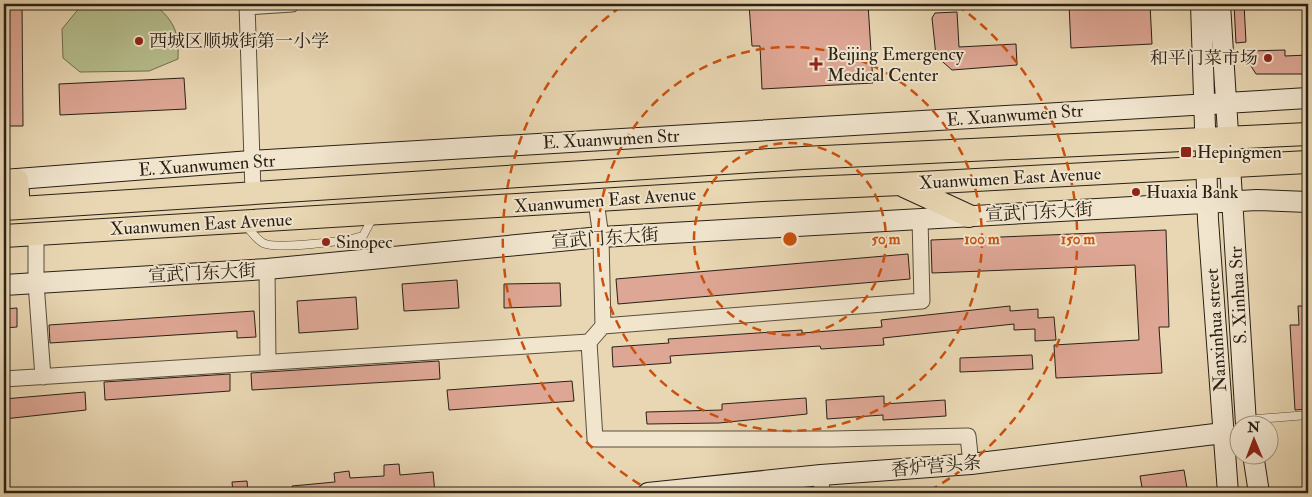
<svg xmlns="http://www.w3.org/2000/svg" width="1312" height="497" viewBox="0 0 1312 497" font-family="'IM FELL Double Pica','Noto Serif SC',serif">
<style>
.green{fill:#b6be8d;stroke:#706f51}
.building{fill:#dea795;stroke:#292015}
.lines{fill:none;stroke-linecap:round;stroke-linejoin:round}
.lane-casing{stroke:#594e3c;stroke-width:9}
.street-casing{stroke:#594e3c;stroke-width:17}
.secondary-casing{stroke:#292015;stroke-width:22}
.primary-casing{stroke:#292015;stroke-width:24}
.lane{stroke:#f1e5ce;stroke-width:8}
.street{stroke:#f1e5ce;stroke-width:15}
.secondary{stroke:#f1e5ce;stroke-width:20}
.primary{stroke:#e9d7b3;stroke-width:22}
.ring{fill:none;stroke:#cb500d;stroke-width:2.5;stroke-dasharray:9 6}
.poi-dot{fill:#8f2418;stroke:#f1e5ce;stroke-width:2}
.labels{text-anchor:middle;stroke-width:4;stroke-linejoin:round;paint-order:stroke}
.poi-label{font-size:18px;fill:#292015;stroke:#f1e5ce;text-anchor:start}
.street-label{font-size:18px;fill:#292015;stroke:#f1e5ce}
.centre{fill:#cb500d;stroke:#f1e5ce;stroke-width:2.5}
.ring-label{font-size:15px;text-anchor:middle;font-weight:bold;fill:#cb500d;stroke:#f1e5ce;stroke-width:4;stroke-linejoin:round;paint-order:stroke}
</style>
<rect width="100%" height="100%" fill="#e9d7b3"/>
<filter id="stains"><feTurbulence type="fractalNoise" baseFrequency=".004" numOctaves="4"/><feColorMatrix values="0 0 0 0 .2 0 0 0 0 .09 0 0 0 0 .02 0 0 0 .5 -.17"/></filter>
<radialGradient id="worn" r=".72"><stop offset=".6" stop-color="#630" stop-opacity="0"/><stop offset="1" stop-color="#630" stop-opacity=".3"/></radialGradient>
<path class="green" d="M128,4H154C175,22 179,32 178,59L149,71L80,72L63,58L62,29L80,7Z"/>
<path class="building" d="M4,4H22L23,126H4Z
M749,4H868L873,83L762,89L760,46H752Z
M1069,4H1150L1152,44L1071,48Z
M1234,4H1244L1246,42L1236,43Z
M957,12L959,47L1016,44L1017,65L952,70L936,56L932,18L935,13Z
M1285,50V56L1308,55V74H1256L1251,66L1250,51Z
M184,78L186,109L60,115L59,84Z
M1166,230L1169,327H1159L1162,373L1056,378L1054,345L1139,340L1135,265L932,273L931,240Z
M908,254L910,279L618,304L616,279Z
M457,280L459,308L404,311L402,284Z
M560,283L561,306L504,308V284Z
M356,297L358,329L299,333L297,301Z
M1010,306V311L1038,309V318L1054,317L1056,340L1035,341V329L1014,330V324L883,338L884,345L821,349L820,346L670,356L671,363L613,367L612,347L669,343L668,339L802,330V333L882,327L881,320Z
M1298,306H1308V409L1295,410L1290,325H1299Z
M17,308V327L4,328V309Z
M254,311L256,337L237,338V331L50,343L49,325Z
M1032,355L1033,369L960,372V358Z
M439,361L440,379L252,390L251,373Z
M230,374V391L105,400L104,382Z
M572,381L574,401L449,410L447,390Z
M85,392L86,410L4,419V399Z
M884,396V404L945,400L946,416L883,420V415L827,419L826,400Z
M806,398L807,414L719,423L647,424L646,412L722,410V404Z
M399,464L400,475L433,472L435,493H293L292,486L335,482L334,473L349,471L350,478L384,476V465Z
M1184,470L1187,488L1143,493L1140,476Z
M247,481L248,493H233L232,482Z"/>
<g class="lines">
<defs>
<path id="lane" d="M246,226C251,231 257,240 263,243C276,250 347,241 363,236L373,217
M1245,420L1308,415"/>
<path id="street" d="M247,4L253,192
M247,7L292,4
M596,201L601,237L603,326
M36,234V283L43,377
M267,269L268,361
M589,342L595,439H833L968,436L971,464
M4,379L589,342L603,326L922,301L920,218
M821,475L822,493"/>
<path id="secondary" d="M1201,4L1208,220L1228,493
M1220,4L1246,424
M4,180L251,161L1308,98
M4,285L267,269L601,237L1257,200L1308,202
M1253,454L1259,493
M648,493L821,475L971,464L1223,433"/>
<path id="primary" d="M17,180L19,208
M904,186L969,216
M4,209L803,158L1308,134
M4,236L762,190L901,184L1308,162"/>
</defs>
<use href="#lane" class="lane-casing"/>
<use href="#street" class="street-casing"/>
<use href="#secondary" class="secondary-casing"/>
<use href="#primary" class="primary-casing"/>
<use href="#lane" class="lane"/>
<use href="#street" class="street"/>
<use href="#secondary" class="secondary"/>
<use href="#primary" class="primary"/>
</g>
<g class="ring">
<circle cx="790" cy="239" r="96"/>
<circle cx="790" cy="239" r="192"/>
<path d="M653 492A288 288 0 0 1 623 5M957 5A288 288 0 0 1 927 492"/>
</g>
<g class="poi-dot">
<circle cx="139" cy="41" r="5"/>
<circle cx="1268" cy="58" r="5"/>
<path d="M813.5 56.5h5v5h5v5h-5v5h-5v-5h-5v-5h5z"/>
<rect x="1180" y="146" width="12" height="12" rx="2.5"/>
<circle cx="1136" cy="192" r="5"/>
<circle cx="326" cy="242" r="5"/>
</g>
<g class="labels">
<g class="poi-label">
<text x="149" y="47">西城区顺城街第一小学</text>
<text x="827" y="60">Beijing Emergency<tspan x="827" dy="21">Medical Center</tspan></text>
<text x="1258" y="64" text-anchor="end">和平门菜市场</text>
<text x="1197" y="158">Hepingmen</text>
<text x="1146" y="198">Huaxia Bank</text>
<text x="336" y="248">Sinopec</text>
</g>
<g class="street-label">
<text transform="translate(1015 115) rotate(-4)" y="6">E. Xuanwumen Str</text>
<text transform="translate(611 139) rotate(-3)" y="6">E. Xuanwumen Str</text>
<text transform="translate(207 165) rotate(-4)" y="6">E. Xuanwumen Str</text>
<text transform="translate(1010 178) rotate(-3)" y="6">Xuanwumen East Avenue</text>
<text transform="translate(605 200) rotate(-4)" y="6">Xuanwumen East Avenue</text>
<text transform="translate(1039 212) rotate(-3)" y="6">宣武门东大街</text>
<text transform="translate(201 224) rotate(-3)" y="6">Xuanwumen East Avenue</text>
<text transform="translate(605 238) rotate(-4)" y="6">宣武门东大街</text>
<text transform="translate(202 273) rotate(-3)" y="6">宣武门东大街</text>
<text transform="translate(1238 295) rotate(-93)" y="6">S. Xinhua Str</text>
<text transform="translate(1216 330) rotate(-94)" y="6">Nanxinhua street</text>
<text transform="translate(936 466) rotate(-5)" y="6">香炉营头条</text>
</g>
</g>
<circle cx="790" cy="239" r="8" class="centre"/>
<g class="ring-label">
<text x="886" y="244">50 m</text>
<text x="982" y="244">100 m</text>
<text x="1078" y="244">150 m</text>
</g>
<rect width="1312" height="497" fill="none" stroke="#e9d7b3" stroke-width="20"/>
<rect x="5" y="5" width="1302" height="487" fill="none" stroke="#292015" stroke-width="2.5"/>
<rect x="10" y="10" width="1292" height="477" fill="none" stroke="#292015"/>
<g transform="translate(1254 440) rotate(359)"><circle r="24" fill="#f1e5ce" stroke="#a19684"/>
<path d="M0-4L9 19L0 12L-9 19Z" fill="#8f2418"/>
<text y="-8" font-size="14" font-weight="bold" text-anchor="middle" fill="#292015">N</text>
</g>
<rect width="100%" height="100%" filter="url(#stains)"/>
<rect width="100%" height="100%" fill="url(#worn)"/>
</svg>
